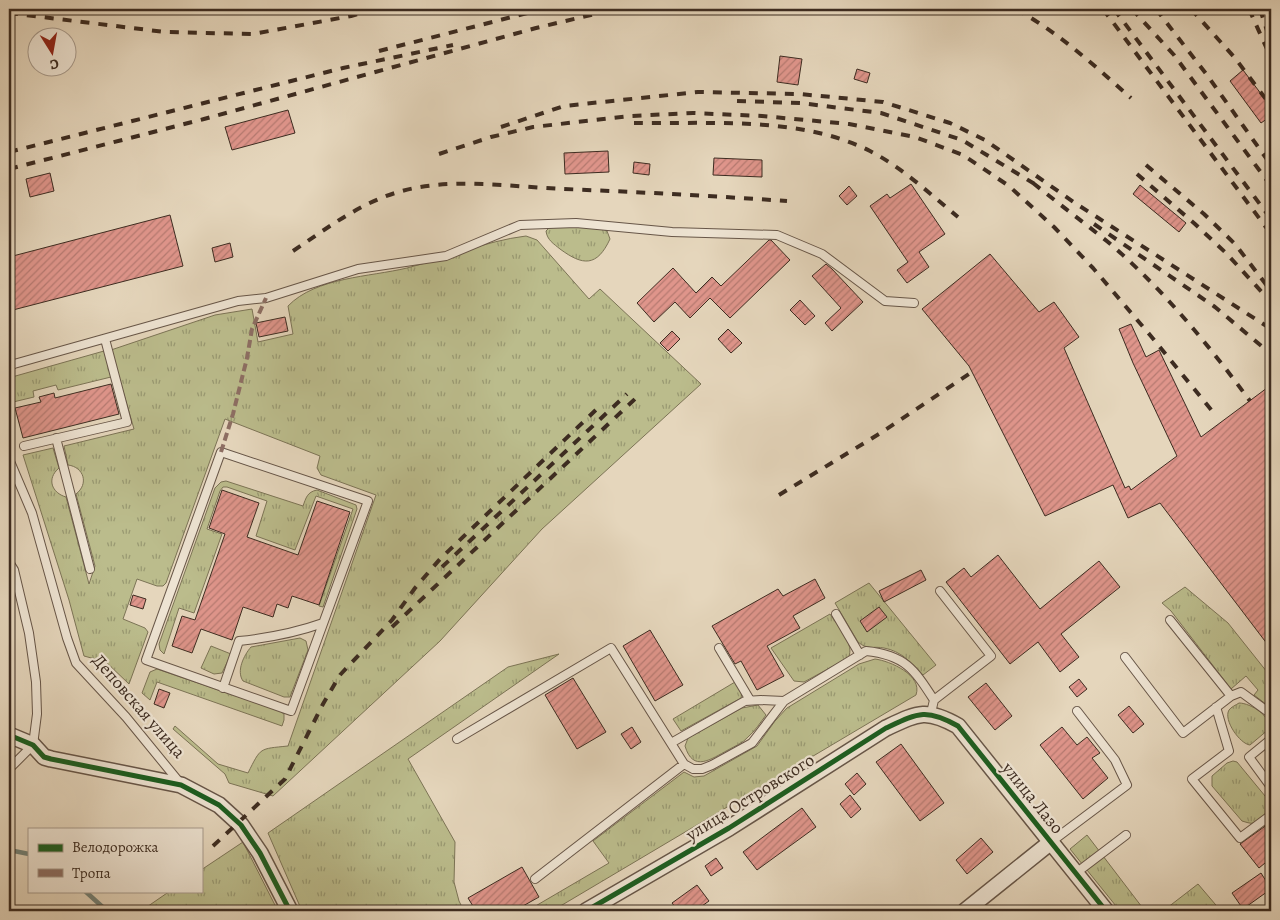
<svg xmlns="http://www.w3.org/2000/svg" width="1280" height="920" viewBox="0 0 1280 920" font-family="Alegreya,serif">
<style>
.grass{fill:url(#grass-tufts);stroke:#7c7456}
.lines{fill:none;stroke-linecap:round;stroke-linejoin:round}
.stream{stroke:#728177;stroke-width:4.5}
.building{fill:url(#building-hatch);stroke:#3d2c21}
.service-casing{stroke:#675648;stroke-width:10}
.minor-casing{stroke:#675648;stroke-width:18}
.service{stroke:#eee4d3;stroke-width:8}
.minor{stroke:#eee4d3;stroke-width:15}
.rail{stroke:#3d2c21;stroke-width:4;stroke-dasharray:9 9;stroke-linecap:butt}
.quiet{stroke:#8d6e63;stroke-width:4;stroke-dasharray:8 4;stroke-linecap:butt}
.cycleway-casing{stroke:#eee4d3;stroke-width:8}
.cycleway{stroke:#1b5e20;stroke-width:5}
.labels{text-anchor:middle;stroke-width:4.5;stroke-linejoin:round;paint-order:stroke}
.street-label{font-size:18px;fill:#3d2c21;stroke:#eee4d3}
</style>
<defs>
<pattern id="grass-tufts" width="24" height="20" patternUnits="userSpaceOnUse" patternTransform="scale(1.25)"><rect width="24" height="20" fill="#bbbc8c"/><path d="M3 7l-1-3M5 7V3M7 7l1-3M15 17l-1-3M17 17v-4M19 17l1-3" fill="none" stroke="#999972"/></pattern>
<pattern id="building-hatch" width="6" height="6" patternUnits="userSpaceOnUse" patternTransform="scale(1.25)"><rect width="6" height="6" fill="#df958b"/><path d="M-1 1l2-2M0 6l6-6M5 7l2-2" fill="none" stroke="#b67a71"/></pattern>
</defs>
<rect width="100%" height="100%" fill="#e5d6bc"/>
<filter id="stains"><feTurbulence type="fractalNoise" baseFrequency=".004" numOctaves="4"/><feColorMatrix values="0 0 0 0 .2 0 0 0 0 .09 0 0 0 0 .02 0 0 0 .5 -.17"/></filter>
<radialGradient id="worn" r=".72"><stop offset=".6" stop-color="#630" stop-opacity="0"/><stop offset="1" stop-color="#630" stop-opacity=".3"/></radialGradient>
<path class="grass" d="M571,226L601,228L607,231L610,239C597,267 583,266 560,249C554,244 547,240 546,231L550,227Z
M526,236L537,240L589,299L600,289L701,384L542,529L440,641L273,796L229,783L225,774L173,729L175,726L218,764L248,773C261,747 259,749 288,746L376,495L321,475L317,468L320,456L225,419L166,583L163,586H157L137,579L123,619L145,628L148,632L129,684L106,662L84,656L69,600L23,455L53,448L59,468C46,479 52,493 66,497L89,584L95,566L76,494C89,484 84,467 68,465L64,446L134,429L111,350L215,315L252,309L258,342L293,334L288,306C316,277 370,277 407,268C447,258 485,241 526,236Z
M104,351L111,377L58,390L56,385L33,391L34,397L9,403V380L12,377Z
M226,481L303,506C306,498 307,492 317,490L356,505L357,509L323,607L319,606L353,509L316,496L295,550L256,536L267,501L227,487H223L220,491L207,529L222,534L194,613L179,608L164,654L160,650L159,644L215,488L221,482Z
M869,583L936,665L923,675C912,663 901,651 884,648C874,646 867,650 858,642L835,603Z
M1185,587L1228,623L1271,677V708L1254,695L1258,690L1246,676L1231,689L1171,611L1162,603Z
M830,614C837,625 856,645 848,658L804,682L794,681L771,648Z
M300,638L306,641L308,650L290,697H284L243,681C236,671 244,655 251,647Z
M211,646L231,654L222,673L214,674L201,668Z
M559,654L408,759L455,842L454,882L459,901L464,911H302L268,833L508,667Z
M875,659C890,661 923,675 916,695L552,911H527L609,863L593,841L684,772L694,777L704,776L757,746L775,721L787,708L859,664Z
M157,669L280,711L284,714V720L282,726L157,682L150,700L142,693L150,672Z
M735,682L742,693L741,698L681,731L673,719Z
M1239,703C1251,703 1272,717 1269,729L1250,745C1240,744 1223,720 1229,710C1231,707 1236,705 1239,703Z
M758,705L766,715C760,723 755,731 748,737C743,743 735,746 728,750C711,759 693,773 685,746L688,738L742,708Z
M1233,761L1237,762L1270,802C1273,811 1262,820 1254,823C1250,824 1246,822 1242,821L1212,786V776L1227,763Z
M1087,835L1145,911H1120L1070,849Z
M243,842L278,911H141L170,891H201V870Z
M1198,884L1221,911H1163Z"/>
<g class="lines">
<path class="stream" d="M9,850L29,854
M85,891L107,911"/>
</g>
<path class="building" d="M780,56L802,59L798,85L777,82Z
M857,69L870,73L867,83L854,79Z
M1243,70L1271,107V116L1261,123L1230,81Z
M288,110L295,133L232,150L225,127Z
M608,151L609,172L565,174L564,153Z
M714,158L762,160V177L713,175Z
M634,162L650,164L649,175L633,173Z
M50,173L54,191L30,197L26,179Z
M911,184L945,234L919,252L929,267L907,283L897,270L908,262L870,206L887,194L890,198Z
M1140,185L1186,223L1179,232L1133,194Z
M849,186L857,196L847,205L839,196Z
M170,215L183,266L9,311V257Z
M769,240H771L790,260L730,318L710,298L690,318L675,302L654,322L637,303L673,268L696,293L712,277L721,286Z
M230,243L233,257L215,262L212,248Z
M990,254L1039,312L1054,302L1079,337L1064,348L1125,488L1129,486L1131,490L1177,456L1133,363L1119,329L1131,324L1146,357L1159,350L1201,437L1271,385V649L1160,503L1128,518L1113,485L1045,516L969,366L922,309Z
M826,264L832,269L863,302L832,331L825,323L841,308L812,276Z
M800,300L815,316L805,325L790,310Z
M285,317L288,331L259,337L256,323Z
M728,329L742,343L731,353L718,339Z
M672,331L680,339L668,351L660,343Z
M111,384L119,414L23,438L15,408L41,402L39,397L54,393L55,398Z
M222,490L259,503L247,537L298,555L317,501L350,512L319,605L292,596L288,608L277,604L273,617L243,607L232,640L201,629L192,653L172,646L182,616L195,620L225,534L209,528Z
M998,555L1040,609L1099,561L1120,587L1061,634L1079,657L1060,672L1038,642L1010,664L946,582L964,568L971,577Z
M921,570L926,580L884,602L879,591Z
M815,579L825,598L793,616L800,628L767,646L784,676L757,690L741,661L735,664L712,626L778,589L783,596Z
M133,595L146,599L143,609L130,605Z
M879,607L887,617L867,632L860,621Z
M650,630L683,685L655,701L623,646Z
M573,678L606,732L577,749L545,695Z
M1079,679L1087,689L1077,697L1069,687Z
M986,683L1012,716L995,730L968,697Z
M159,689L170,693L164,708L154,704Z
M1129,706L1144,724L1133,733L1118,715Z
M632,727L641,742L631,749L621,734Z
M1062,727L1077,745L1087,737L1100,753L1092,758L1108,778L1083,799L1040,745Z
M901,744L944,803L920,821L876,762Z
M857,773L866,784L854,795L845,784Z
M850,795L861,809L851,818L840,804Z
M802,808L816,827L757,870L743,852Z
M1271,822V858L1259,868L1240,844Z
M981,838L993,852L967,874L956,860Z
M716,858L723,868L711,876L705,866Z
M522,867L539,897L514,911H476L468,898Z
M1261,873L1271,889L1243,909L1232,893Z
M697,885L709,901L695,911H678L672,903Z"/>
<g class="lines">
<defs>
<path id="service" d="M9,367L14,364L238,301L266,298L358,269L446,256L520,225L576,223L672,232L777,235L822,254L885,301L914,303
M56,438L90,569
M24,446L127,422L105,339
M221,452L368,501L291,711L146,660Z
M9,459L32,513L67,638L76,663L126,717L180,783
M9,562L14,570L29,633L36,682L37,714L33,745L9,769
M836,614L860,655
M1170,620L1231,696L1241,692L1271,714
M719,648L750,700
M1125,657L1183,733L1231,696
M223,688L239,641C268,638 295,633 323,623
M1216,707L1229,751L1192,779L1240,838L1271,815
M931,713L934,700L991,656L940,591
M457,739L611,648L684,764L693,769H702L712,765L752,743L784,701L866,651C905,655 914,669 934,700
M1271,739L1249,757L1271,787
M671,743L745,701L761,700L784,701
M1051,842L1127,785L1115,760L1077,711
M1076,873L1126,835
M535,879L684,764"/>
<path id="minor" d="M9,735L33,745L44,757L51,759L181,785L219,805L241,825L260,853L290,911
M586,911L729,828L886,728C918,713 926,708 958,726L1106,911
M965,911L1051,842"/>
</defs>
<use href="#service" class="service-casing"/>
<use href="#minor" class="minor-casing"/>
<use href="#service" class="service"/>
<use href="#minor" class="minor"/>
<path class="rail" d="M1016,9C1059,33 1095,66 1131,98
M1103,9L1271,234
M1114,9L1271,219
M1132,9L1174,55L1271,186
M1156,9L1207,75L1271,165
M1191,9L1235,58L1271,106
M1249,9L1271,58
M1260,9L1270,40
M9,13L165,32L253,34L351,16L375,9
M379,51L543,9
M737,101L800,103L881,113L962,140L1038,186
M634,123C710,124 801,116 870,151C903,168 930,194 958,217
M501,127L564,106L698,92L800,94L883,102L950,123L985,140L1075,203L1271,329
M9,152L343,68L453,45
M439,154L491,137L533,127L631,116L693,113L762,116L849,124L915,137L963,155L1009,186L1054,227L1093,268L1150,335L1213,412
M1146,165L1204,214L1235,244L1271,291
M9,169L204,119L536,28L616,9
M1137,174L1195,224L1226,253L1271,302
M1033,183C1058,203 1083,222 1108,242C1162,288 1208,344 1250,401
M1094,224L1215,307L1271,354
M293,251C326,229 357,205 395,193C449,176 509,187 564,189C639,192 713,196 787,201
M779,495L879,434L972,372
M442,567L627,394
M392,627L635,399
M213,846L285,779L323,704L340,675L392,620L415,588L440,559L601,405"/>
<path class="quiet" d="M221,452L233,414L247,358L252,329L266,298"/>
<defs>
<path id="cycleway" d="M9,735L33,745L44,757L51,759L181,785L219,805L241,825L260,853L290,911
M586,911L729,828L886,728C918,713 926,708 958,726L1106,911"/>
</defs>
<use href="#cycleway" class="cycleway-casing"/>
<use href="#cycleway" class="cycleway"/>
</g>
<g class="labels">
<g class="street-label">
<text transform="translate(139 706) rotate(49)" y="6">Деповская улица</text>
<text transform="translate(750 797) rotate(-32)" y="6">улица Островского</text>
<text transform="translate(1033 798) rotate(51)" y="6">улица Лазо</text>
</g>
</g>
<rect width="1280" height="920" fill="none" stroke="#e5d6bc" stroke-width="30"/>
<rect x="10" y="10" width="1260" height="900" fill="none" stroke="#3d2c21" stroke-width="2.5"/>
<rect x="15" y="15" width="1250" height="890" fill="none" stroke="#3d2c21"/>
<rect x="28" y="828" width="175" height="65" fill="#eee4d3" stroke="#a79a8c"/>
<rect x="38" y="844" width="25" height="8" fill="#1b5e20" stroke="#a79a8c"/>
<text x="72" y="852" font-size="15" fill="#3d2c21">Велодорожка</text>
<rect x="38" y="869" width="25" height="8" fill="#8d6e63" stroke="#a79a8c"/>
<text x="72" y="878" font-size="15" fill="#3d2c21">Тропа</text>
<g transform="translate(52 52) rotate(169)"><circle r="24" fill="#eee4d3" stroke="#a79a8c"/>
<path d="M0-4L9 19L0 12L-9 19Z" fill="#8f2418"/>
<text y="-8" font-size="14" font-weight="bold" text-anchor="middle" fill="#3d2c21">С</text>
</g>
<rect width="100%" height="100%" filter="url(#stains)"/>
<rect width="100%" height="100%" fill="url(#worn)"/>
</svg>
